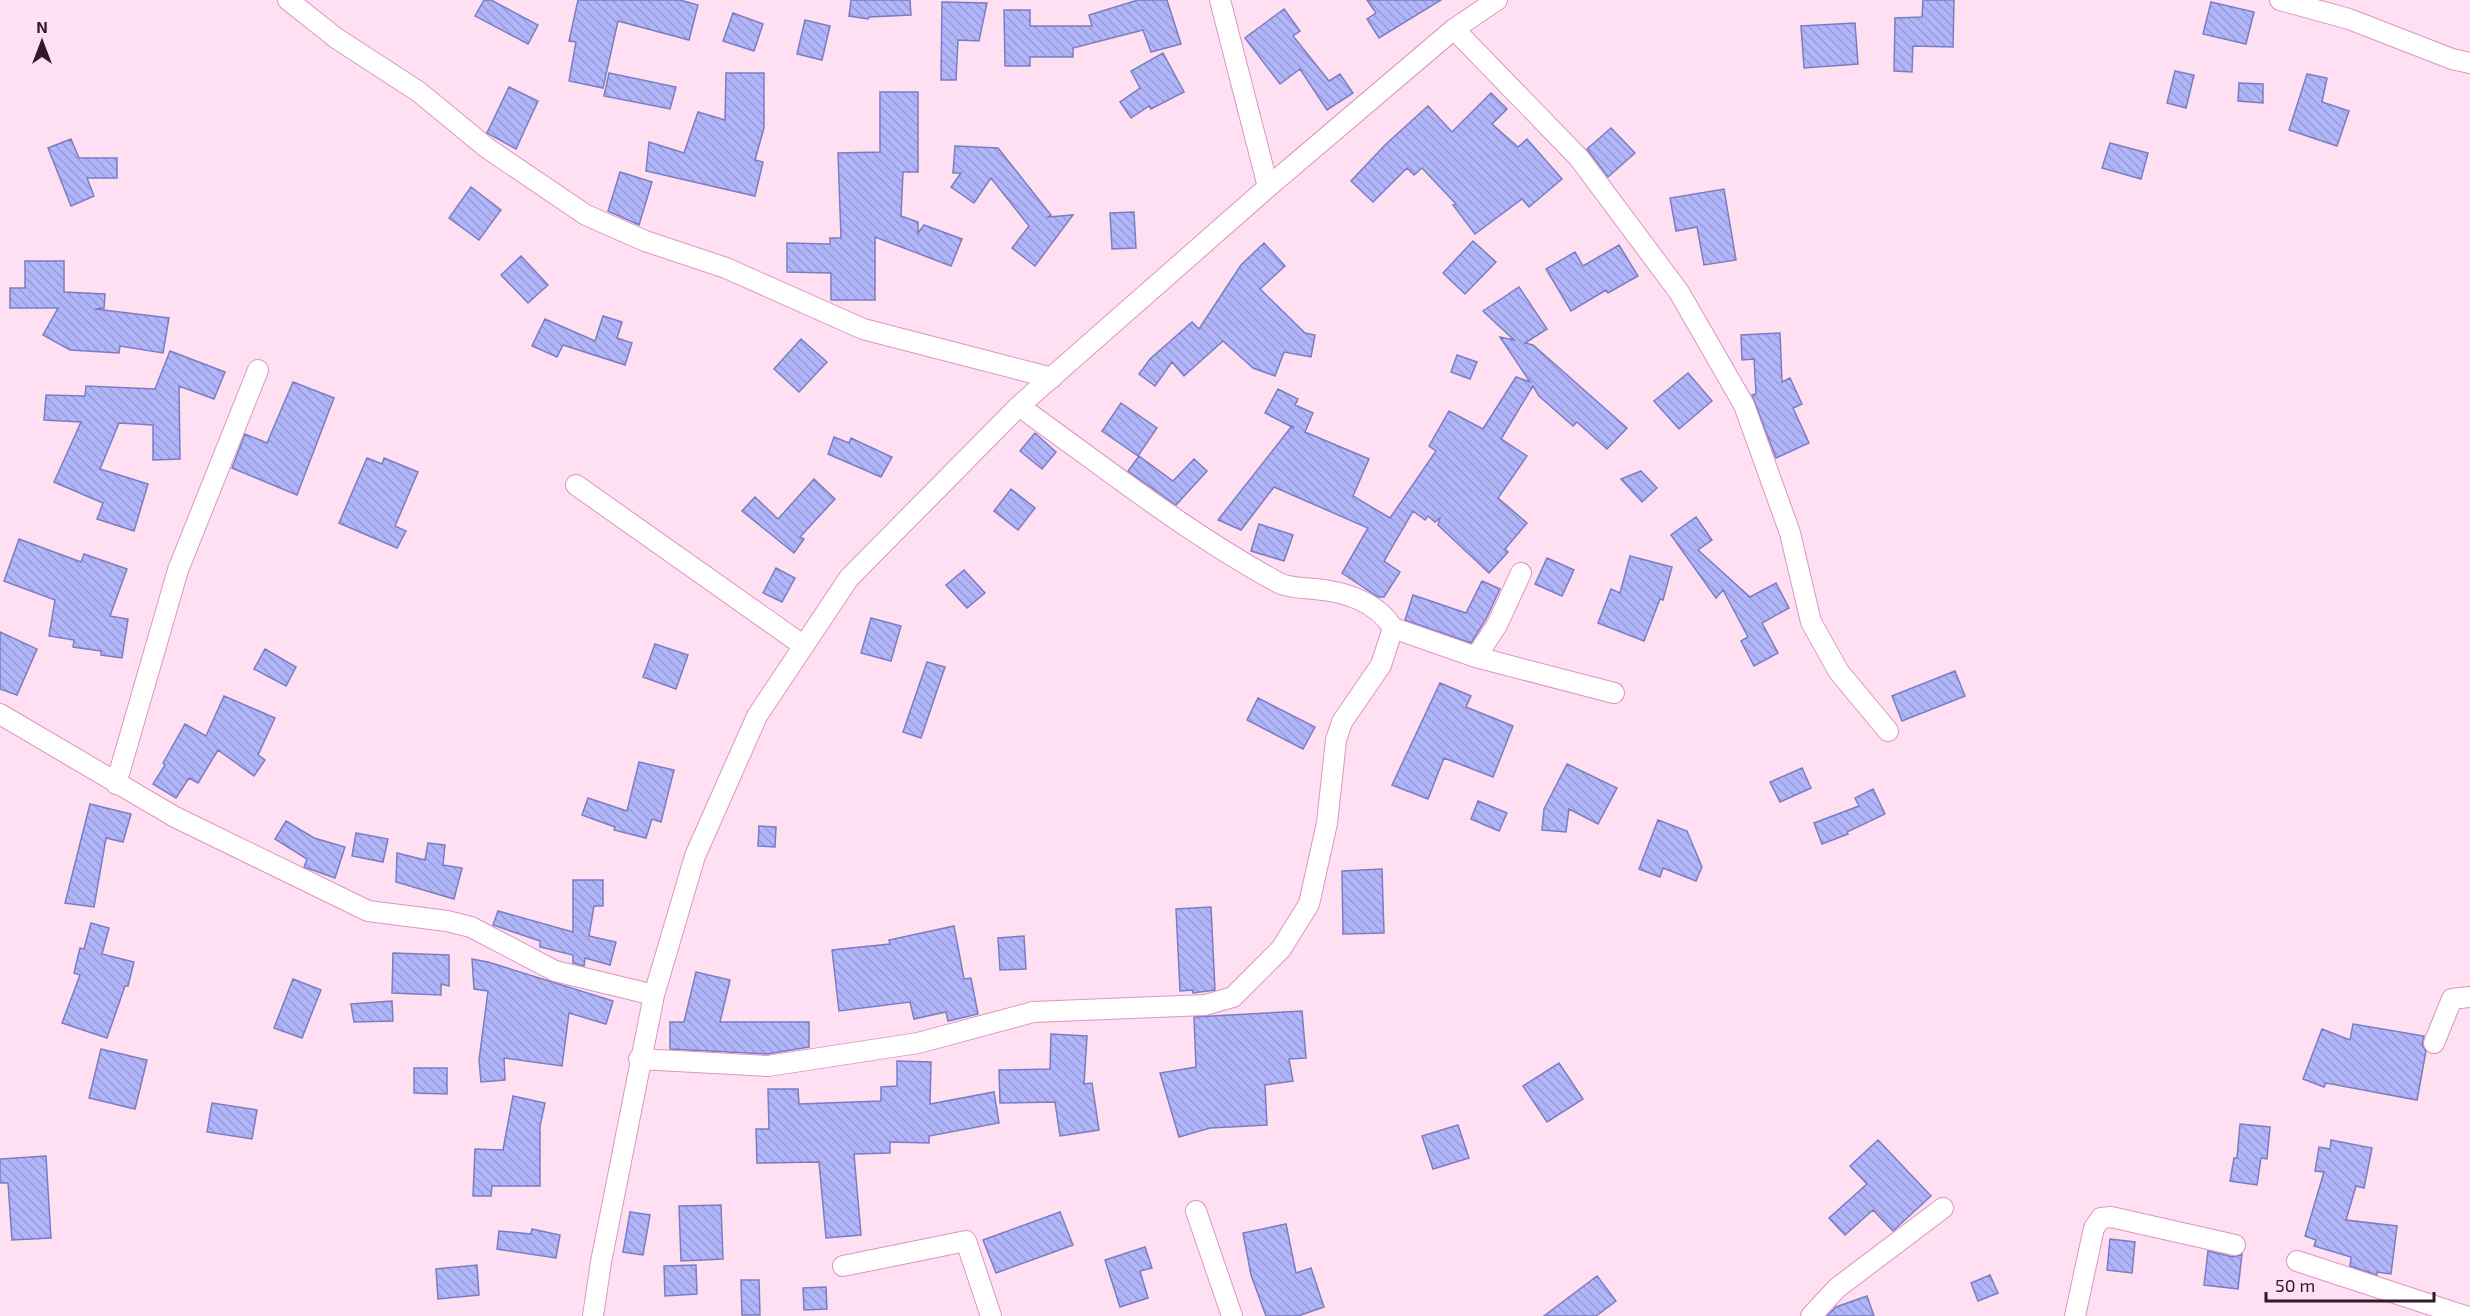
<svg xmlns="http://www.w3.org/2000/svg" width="2470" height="1316" viewBox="0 0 2470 1316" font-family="'Exo 2',sans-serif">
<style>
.building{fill:url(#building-back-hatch);stroke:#7b7dc1;stroke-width:1.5}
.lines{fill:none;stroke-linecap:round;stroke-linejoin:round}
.street-casing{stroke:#dd95c2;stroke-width:22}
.street{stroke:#fff;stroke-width:20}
</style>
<defs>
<pattern id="building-back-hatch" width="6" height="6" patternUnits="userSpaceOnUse" patternTransform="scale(1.5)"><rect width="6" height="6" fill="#b1b5fa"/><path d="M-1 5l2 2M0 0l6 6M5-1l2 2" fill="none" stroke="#999bd6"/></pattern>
</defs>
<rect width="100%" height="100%" fill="#ffe0f2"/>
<path class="building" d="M484,0H491L538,25L528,44L475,16Z
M578,0H680L698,5L689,40L618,21L603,88L569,81L576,42L569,41Z
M851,0H910L911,15L869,17L868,19L849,16Z
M1138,0H1167L1181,44L1151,52L1143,30L1073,48V57H1030V66H1005L1004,10H1030V26H1092L1089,15Z
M1367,0H1441L1379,38L1367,19L1376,13Z
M1923,0H1954L1953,47L1913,46L1912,72L1894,71L1895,18L1922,17Z
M942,2L987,3L979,41L958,40L956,80H941Z
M2211,2L2254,12L2246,44L2203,34Z
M1284,9L1300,31L1293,36L1329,81L1340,74L1353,93L1327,110L1300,69L1280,84L1245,38Z
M733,13L763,24L754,51L723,41Z
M805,20L830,26L822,60L797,54Z
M1855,23L1858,64L1804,68L1801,26Z
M1163,53L1184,92L1151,109L1149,106L1131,118L1120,102L1140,88L1131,71Z
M2175,71L2194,75L2186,108L2167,103Z
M609,73L676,87L670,109L604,96Z
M726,73H764V128L755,160L763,162L755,196L646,171L649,142L684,153L698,112L725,120Z
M2307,74L2327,78L2322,102L2349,111L2337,146L2289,130Z
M2239,83L2263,84V103L2238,101Z
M509,87L538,101L516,149L487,133Z
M880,92H918V172H903L901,216L918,222V233L924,225L962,239L951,266L875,237V300H831V273L787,272V243L830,244V238H841L838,153L880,152Z
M1491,93L1507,109L1492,124L1518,147L1527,139L1562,179L1529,207L1522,199L1475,234L1453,205L1456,204L1422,168L1414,175L1407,168L1373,202L1351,181L1386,144L1428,106L1452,132Z
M1611,128L1635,153L1608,177L1587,149Z
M71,139L79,158H117V178H87L94,196L71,206L48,148Z
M2110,143L2148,153L2141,179L2102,168Z
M955,146L998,148L1051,215L1048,217L1073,215L1035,266L1012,248L1029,226L991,178L974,203L951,187L961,173H953Z
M620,172L652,182L639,225L608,211Z
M471,187L501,210L479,240L449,218Z
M1724,189L1736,260L1704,265L1697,227L1676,231L1670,198Z
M1134,212L1136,248L1112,249L1110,213Z
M1473,241L1496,262L1465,294L1443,273Z
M1264,243L1285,266L1260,289L1305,333L1315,335L1311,357L1284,352L1275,376L1253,368L1223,341L1184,376L1172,362L1155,386L1139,374L1150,359L1192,322L1199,329L1241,265Z
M1619,245L1638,276L1608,293L1606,290L1571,311L1546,269L1575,252L1583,266Z
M521,256L548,285L528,303L501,275Z
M25,261H64V292L105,294L104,308L95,309L169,318L163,353L120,346L119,353L70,350L43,335L58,308H10V288H25Z
M1519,287L1547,329L1525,343L1533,345L1627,428L1607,449L1577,422L1573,426L1539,396L1533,386L1501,439L1527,456L1498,498L1527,523L1505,549L1508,552L1489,573L1438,525L1440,518L1435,522L1428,516L1425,520L1413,511L1384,561L1400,572L1384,597H1378L1342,573L1368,528L1274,487L1241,530L1218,520L1292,426L1294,428L1265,413L1278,389L1298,399L1295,405L1313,413L1305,432L1369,459L1353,496L1390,518L1436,451L1429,446L1449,411L1483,429L1516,377L1530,382L1500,337L1514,340L1483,311Z
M603,316L622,322L617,338L632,343L625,365L563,345L557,357L532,346L545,319L595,341Z
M1780,333L1782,382L1790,378L1802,404L1793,408L1809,443L1776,458L1752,395L1756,394L1754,359L1742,360L1741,335Z
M801,339L827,362L799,392L774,369Z
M170,351L225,372L214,399L179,386L180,459L153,460V425L119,423L100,469L148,484L134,531L97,519L103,503L54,482L81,422L44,420L46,395L85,396L86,386L155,389Z
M1457,355L1477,362L1470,379L1451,372Z
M1688,373L1712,401L1679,429L1654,401Z
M293,382L334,398L297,495L232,468L245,434L267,443Z
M1121,403L1157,428L1138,456L1102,431Z
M1035,433L1056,452L1042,469L1020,451Z
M834,437L849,443L851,438L892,457L881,477L828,454Z
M1139,456L1173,481L1194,459L1207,471L1176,505L1128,471Z
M367,458L382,464L384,458L418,472L395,526L406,531L397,548L339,523Z
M1641,471L1657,488L1642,502L1621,479Z
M814,479L835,499L800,537L804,539L794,553L742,511L755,497L778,519Z
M1011,489L1035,508L1018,530L994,511Z
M1696,517L1712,540L1698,550L1750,597L1776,583L1789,608L1762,623L1778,653L1754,666L1741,641L1748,637L1723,590L1716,598L1671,535Z
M1259,524L1293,535L1284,561L1251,551Z
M19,539L81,562L84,554L127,569L110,616L128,619L122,658L101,655V651L73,647L74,640L49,636L55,600L4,581Z
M1630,556L1672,567L1663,600L1660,599L1644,641L1598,623L1611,589L1620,593Z
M1547,558L1574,570L1562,596L1535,584Z
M776,568L795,578L782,602L763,593Z
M964,570L985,593L967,608L946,585Z
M1482,581L1500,589L1486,619L1471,643L1405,620L1413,595L1466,613Z
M871,618L901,626L891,661L861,653Z
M0,632L37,649L17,695L0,689Z
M655,644L688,655L676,689L643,677Z
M265,649L296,667L286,686L254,669Z
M927,662L945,667L921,738L903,732Z
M1955,671L1965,696L1902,721L1892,696Z
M1440,683L1471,696L1466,707L1513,726L1493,777L1444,758L1428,799L1392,785Z
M224,696L275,718L258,755L265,760L254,776L218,750L198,783L189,778L176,798L153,784L165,765L163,763L185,724L206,736Z
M1258,698L1315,727L1303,749L1247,720Z
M639,762L674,770L661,822L652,819L646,838L614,830L615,827L582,815L588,798L627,811Z
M1567,764L1617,788L1598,824L1569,809L1566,832L1542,830L1544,809Z
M1802,768L1811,788L1780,802L1770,782Z
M1873,789L1885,814L1847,832L1848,834L1822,844L1814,823L1859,806L1855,798Z
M1478,801L1507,813L1499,831L1471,819Z
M90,804L131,814L123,842L106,838L94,907L65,903Z
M1658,820L1687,831L1702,867L1696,881L1663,868L1660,877L1639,869Z
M286,821L314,838L345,847L335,878L304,867L307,859L275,839Z
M759,826L776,827L775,847L758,846Z
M356,833L388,839L383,862L352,856Z
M428,843L445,845L443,865L462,868L454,899L396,882L397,853L425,860Z
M1382,869L1384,933L1343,934L1342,871Z
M573,880H603V906H594L589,936L616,942L610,965L585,958L584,966L573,963V955L540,947V941L493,925L498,911L573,932Z
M1211,907L1215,990L1193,993V990L1180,991L1176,909Z
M91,923L109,928L102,954L134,962L128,986H125L107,1038L62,1023L80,975L74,973L80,948L84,949Z
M954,926L964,979L971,978L978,1014L948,1021L946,1012L914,1019L910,1002L839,1011L832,950L890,944L889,940Z
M1024,936L1026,969L1000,970L998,938Z
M393,953L449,955V986L441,984V995L392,993Z
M472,959L488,962L613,1001L606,1024L569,1013L562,1066L504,1058L505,1080L481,1082L479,1060L488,991L474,989Z
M696,972L730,980L720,1022H809V1047L767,1054L670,1049V1022H684Z
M293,979L321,990L302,1038L274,1028Z
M392,1001L393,1021L354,1022L351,1004Z
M1302,1011L1306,1058L1289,1059L1293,1081L1265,1085L1267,1125L1210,1128L1179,1137L1160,1073L1196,1067L1194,1017Z
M2353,1024L2424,1036L2422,1045L2426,1051L2417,1100L2326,1083L2324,1087L2303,1079L2322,1029L2350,1040Z
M1051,1034L1087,1036L1084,1084L1092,1083L1099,1130L1060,1136L1055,1102L1000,1103L999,1070L1050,1069Z
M101,1049L147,1060L135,1109L89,1098Z
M897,1061L931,1062L930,1104L994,1092L999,1123L929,1136V1143L890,1142V1153L854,1154L861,1235L826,1238L819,1162L757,1163L756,1129H769L768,1089H798L799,1104L881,1101V1087L897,1086Z
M1559,1063L1583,1099L1547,1122L1523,1086Z
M414,1068H447V1094L414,1093Z
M513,1096L545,1103L540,1126V1186H492L491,1196H473L475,1149L503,1150Z
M212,1103L257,1110L252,1139L207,1132Z
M2240,1124L2270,1127L2267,1159L2261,1158L2257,1185L2230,1181L2234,1158H2237Z
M1458,1125L1469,1158L1433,1169L1422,1136Z
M1878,1140L1931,1196L1893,1231L1873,1210L1845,1235L1829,1218L1867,1184L1850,1166Z
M2331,1140L2372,1148L2364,1188L2356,1186L2346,1220L2397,1226L2391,1274L2377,1272V1275L2350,1266L2351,1257L2314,1246L2316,1240L2305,1236L2324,1172L2315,1171L2319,1147L2330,1149Z
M46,1156L51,1238L12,1240L8,1183H0V1159Z
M721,1205L723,1259L681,1261L679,1206Z
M630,1212L650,1215L643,1255L623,1252Z
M1060,1212L1073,1245L996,1273L983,1240Z
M1286,1224L1296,1273L1311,1268L1324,1307L1298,1316H1266L1251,1275L1243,1233Z
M532,1229L560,1235L556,1258L497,1249L499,1231L531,1234Z
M2110,1239L2135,1242L2132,1273L2107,1270Z
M1145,1247L1152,1268L1140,1271L1148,1298L1120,1307L1105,1260Z
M2208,1251L2233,1257L2242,1254L2238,1289L2204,1285Z
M477,1265L479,1295L438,1299L436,1269Z
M696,1265L697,1294L665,1296L664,1266Z
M1990,1275L1998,1293L1978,1301L1971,1283Z
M1597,1276L1616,1301L1596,1316H1544Z
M741,1280H759L760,1315H742Z
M826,1287L827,1309L804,1310L803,1288Z
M1867,1296L1874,1316H1827L1836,1307Z"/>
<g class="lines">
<defs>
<path id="street" d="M288,0L336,38L419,92L487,148L586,215L645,241L726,268L863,329L1052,378
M1220,0L1268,187
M2280,0L2349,19L2452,59L2470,63
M1454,29L1579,158L1679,292L1744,405L1790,533L1811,622L1839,672L1888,731
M576,485L804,646
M1393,628L1476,657L1614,693
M1476,657L1497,625L1521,573
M0,714L175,817L368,911L447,921L471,927L555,971L654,995
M116,784L178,570L258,370
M2434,1043L2452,999L2470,997
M639,1059L768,1066L918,1043L1033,1012L1205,1005L1233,997L1281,949L1309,904L1327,823L1336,740L1342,722L1381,665L1393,628C1376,601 1346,592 1315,589C1304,588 1289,588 1279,583C1187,533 1104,467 1019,406
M1196,1211L1232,1316
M2297,1261L2465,1316
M843,1266L966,1241L991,1316
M593,1316L601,1262L654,995L695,856L757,716L849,578L1019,406L1268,187L1454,29L1497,0
M1811,1316L1837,1288L1943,1208
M2075,1316L2094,1228L2101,1218L2111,1217L2235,1245"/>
</defs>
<use href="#street" class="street-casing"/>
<use href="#street" class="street"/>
</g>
<g transform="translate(42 42)" stroke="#ffe0f2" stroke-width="4.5" paint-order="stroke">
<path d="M0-4.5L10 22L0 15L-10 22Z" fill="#331829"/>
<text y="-9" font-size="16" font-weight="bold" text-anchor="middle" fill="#331829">N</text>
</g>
<path d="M2266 1292v9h168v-9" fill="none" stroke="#331829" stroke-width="3"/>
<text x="2275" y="1292" font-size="18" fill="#331829" stroke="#ffe0f2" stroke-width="4.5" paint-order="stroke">50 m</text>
</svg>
